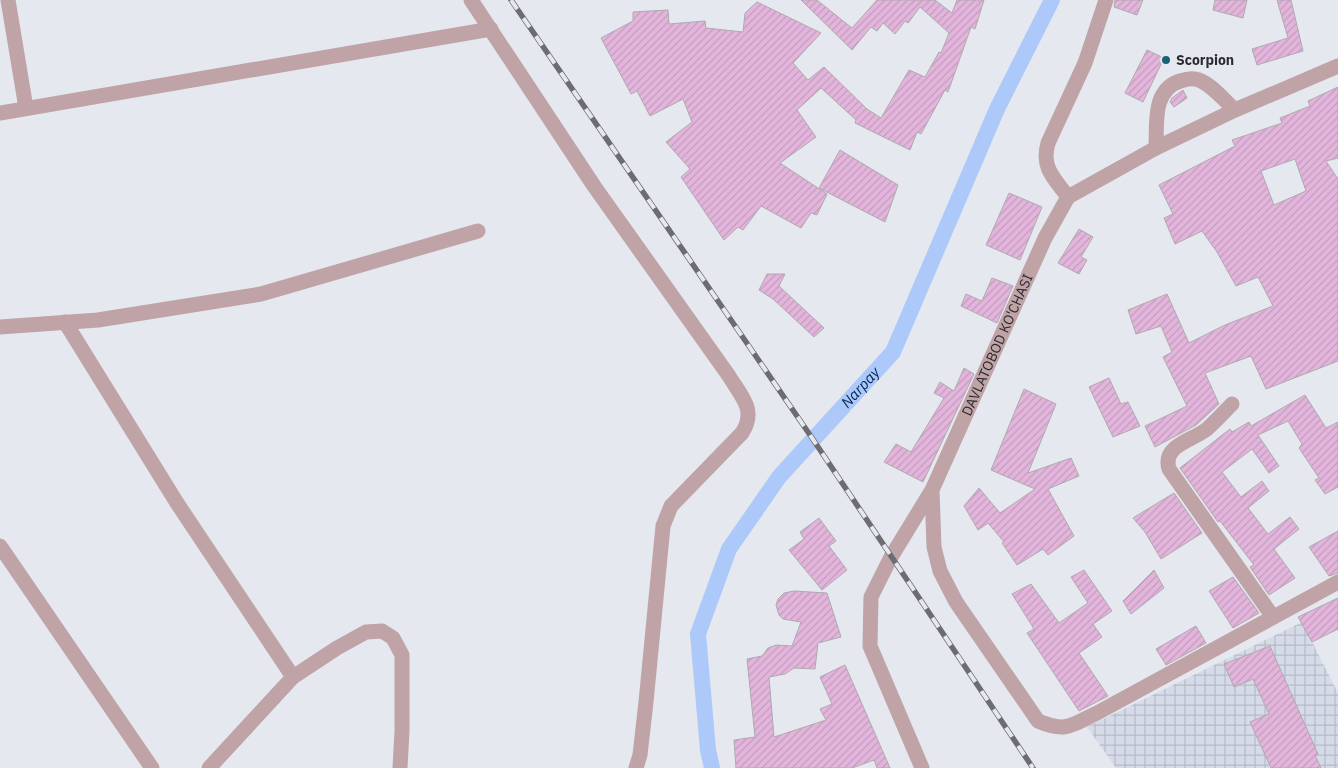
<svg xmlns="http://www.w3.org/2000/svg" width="1338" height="768" viewBox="0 0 1338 768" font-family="'IBM Plex Sans',sans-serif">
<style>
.industrial{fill:url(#industrial-grid)}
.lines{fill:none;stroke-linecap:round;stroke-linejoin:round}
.canal{stroke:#acc9f9;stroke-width:16}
.building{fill:url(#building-hatch);stroke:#afaaae;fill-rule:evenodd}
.minor{stroke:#bfa3a7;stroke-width:15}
.rail-casing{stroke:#6b6d70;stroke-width:5.5}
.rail{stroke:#e5e8ee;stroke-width:4;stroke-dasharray:11;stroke-linecap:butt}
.poi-dot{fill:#1c6172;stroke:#e5e8ee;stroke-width:2}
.labels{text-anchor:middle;stroke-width:5;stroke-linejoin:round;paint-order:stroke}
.poi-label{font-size:14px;font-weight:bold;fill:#292a2c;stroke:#e5e8ee;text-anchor:start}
.street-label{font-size:14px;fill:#292a2c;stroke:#e5e8ee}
.water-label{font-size:15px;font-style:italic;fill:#05255b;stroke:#e5e8ee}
</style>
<defs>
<pattern id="industrial-grid" width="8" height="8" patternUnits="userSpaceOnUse" patternTransform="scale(1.25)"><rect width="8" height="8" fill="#d5dbe8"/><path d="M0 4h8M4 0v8" fill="none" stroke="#b7bcc7"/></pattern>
<pattern id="building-hatch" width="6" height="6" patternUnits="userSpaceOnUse" patternTransform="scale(1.25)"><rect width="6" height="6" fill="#e3b5dc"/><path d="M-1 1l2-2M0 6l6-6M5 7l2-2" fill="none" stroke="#c39cbd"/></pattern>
</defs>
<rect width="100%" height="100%" fill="#e5e8ee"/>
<path class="industrial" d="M1302,622L1338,693V768H1116L1087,727Z"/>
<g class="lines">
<path class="canal" id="s1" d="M712,768L708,750L698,634L729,549L779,477L893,352L997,109L1052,0"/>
</g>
<path class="building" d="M801,0H817L852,28L877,0H935L952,13L957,0H984L975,29L971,27L948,92L945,90L921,134L917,132L910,150L855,123L856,120L821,88L797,110L816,137L780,163L827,194L817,215L811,213L801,228L761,206L743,230L738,227L724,240L681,177L690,169L666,142L692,122L683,99L650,116L637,91L631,94L601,38L633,21V12L668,10L669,24L705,21L706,28L743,32L745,13L757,2L821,33L793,63L808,80L824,67L867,109L881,118L909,70L925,77L939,52L941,53L949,33L920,7L908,23L905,21L895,34L883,23L877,31L871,27L852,50Z
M1115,0H1143L1137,15L1114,7Z
M1215,0H1247L1243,18L1213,10Z
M1277,0H1291L1303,51L1257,65L1252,49L1288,38Z
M1147,50L1164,58L1143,102L1125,93Z
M1338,87V158L1326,161L1338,179V361L1266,389L1251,356L1205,373L1219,404L1196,425L1155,447L1145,426L1187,406L1163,357L1172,352L1161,326L1136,334L1128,310L1167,294L1189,343L1225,325L1273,306L1258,277L1236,286L1217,252L1202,231L1175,244L1164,218L1173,214L1159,185L1235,146L1232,140L1282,123L1280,118L1310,106L1308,101ZM1295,159L1306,191L1274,205L1261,171Z
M1183,90L1187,98L1174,107L1170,102L1172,98Z
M840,150L898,185L885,222L819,188Z
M1009,193L1042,207L1020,260L986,245Z
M1079,229L1093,237L1081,257L1087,260L1079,274L1058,263Z
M767,274H785L779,286L824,328L814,337L773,299L759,290Z
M992,278L1013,286L997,323L961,306L966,294L982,301Z
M964,368L974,374L923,482L884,462L896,444L911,452L944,398L934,393L940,382L954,391Z
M1109,378L1121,404L1128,402L1140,426L1113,437L1089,387Z
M1024,389L1056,404L1028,473L1071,458L1079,476L1048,489L1074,536L1048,555L1043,549L1017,565L1002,543L1004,542L988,523L978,530L964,506L979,488L1000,513L1035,489L991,470Z
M1305,395L1326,428L1338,422V487L1325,494L1315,480L1319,478L1299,448L1302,444L1288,421L1258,435L1279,466L1269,473L1252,449L1222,472L1241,497L1262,481L1269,491L1248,508L1268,534L1290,517L1299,529L1274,549L1295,578L1269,595L1250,567L1254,565L1220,521L1218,522L1180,468L1230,429L1232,432L1249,422L1251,426Z
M1174,493L1202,533L1161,559L1145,532L1133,518Z
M819,518L836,541L829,546L847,570L822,590L789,550L804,539L800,532Z
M1338,531V573L1329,576L1309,547Z
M1084,570L1112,611L1093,624L1102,637L1079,653L1108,696L1079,711L1027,633L1034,629L1012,594L1031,584L1059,623L1088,603L1071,577Z
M1154,570L1164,588L1131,614L1123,601Z
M1233,577L1259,613L1233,628L1209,591Z
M794,591L827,593L841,637L818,643L815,669L794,668L785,674L769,677L774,737L826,720L820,709L832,704L820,677L845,665L890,768H877L874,760L852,768H736L734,740L755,737L747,659L762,656L768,648L776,645L792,646L801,622L783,619L779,615L776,605L778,599L784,593Z
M1338,598V629L1312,642L1298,617Z
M1196,626L1206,643L1166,665L1156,649Z
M1270,646L1318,754L1315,755L1321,768H1271L1250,722L1269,714L1253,679L1234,687L1224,664Z"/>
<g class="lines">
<g class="minor">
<path d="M8,0L26,108"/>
<path d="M471,0L594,186L729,376C741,396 757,410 742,433L671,506L663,526L646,702L640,755L636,768"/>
<path d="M0,113L491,29"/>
<path d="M1156,148C1157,124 1152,90 1180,81C1186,79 1194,78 1199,80C1212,85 1225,101 1235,110"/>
<path d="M1068,197C1054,178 1041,168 1048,143L1085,63L1106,0"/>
<path d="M65,322L177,503L293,677L209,768"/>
<path d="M0,327L98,320L261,294L478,231"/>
<path d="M1232,404C1224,412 1216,421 1207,429C1192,441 1162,445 1169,469L1273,617"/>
<path d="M932,490L934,547L940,571L956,602L1038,721C1066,733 1072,725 1097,713L1338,582"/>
<path d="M0,546L152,768"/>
<path d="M293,677L337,648L366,632L382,631L393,638L402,655V731L400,768"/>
<path id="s2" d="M922,768L870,646L871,597L891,557L932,490L1045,238L1068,197L1156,148L1235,110L1338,66"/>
</g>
<defs>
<path id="rail" d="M511,0L808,432L1033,768"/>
</defs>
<use href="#rail" class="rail-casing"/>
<use href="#rail" class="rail"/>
</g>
<circle class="poi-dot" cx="1166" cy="60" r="5"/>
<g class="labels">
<g class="poi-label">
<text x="1176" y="65">Scorpion</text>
</g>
<g class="street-label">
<text dy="5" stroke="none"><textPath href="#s2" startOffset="464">DAVLATOBOD KO'CHASI</textPath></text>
</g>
<g class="water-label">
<text dy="5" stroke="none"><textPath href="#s1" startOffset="434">Narpay</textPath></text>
</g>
</g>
</svg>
